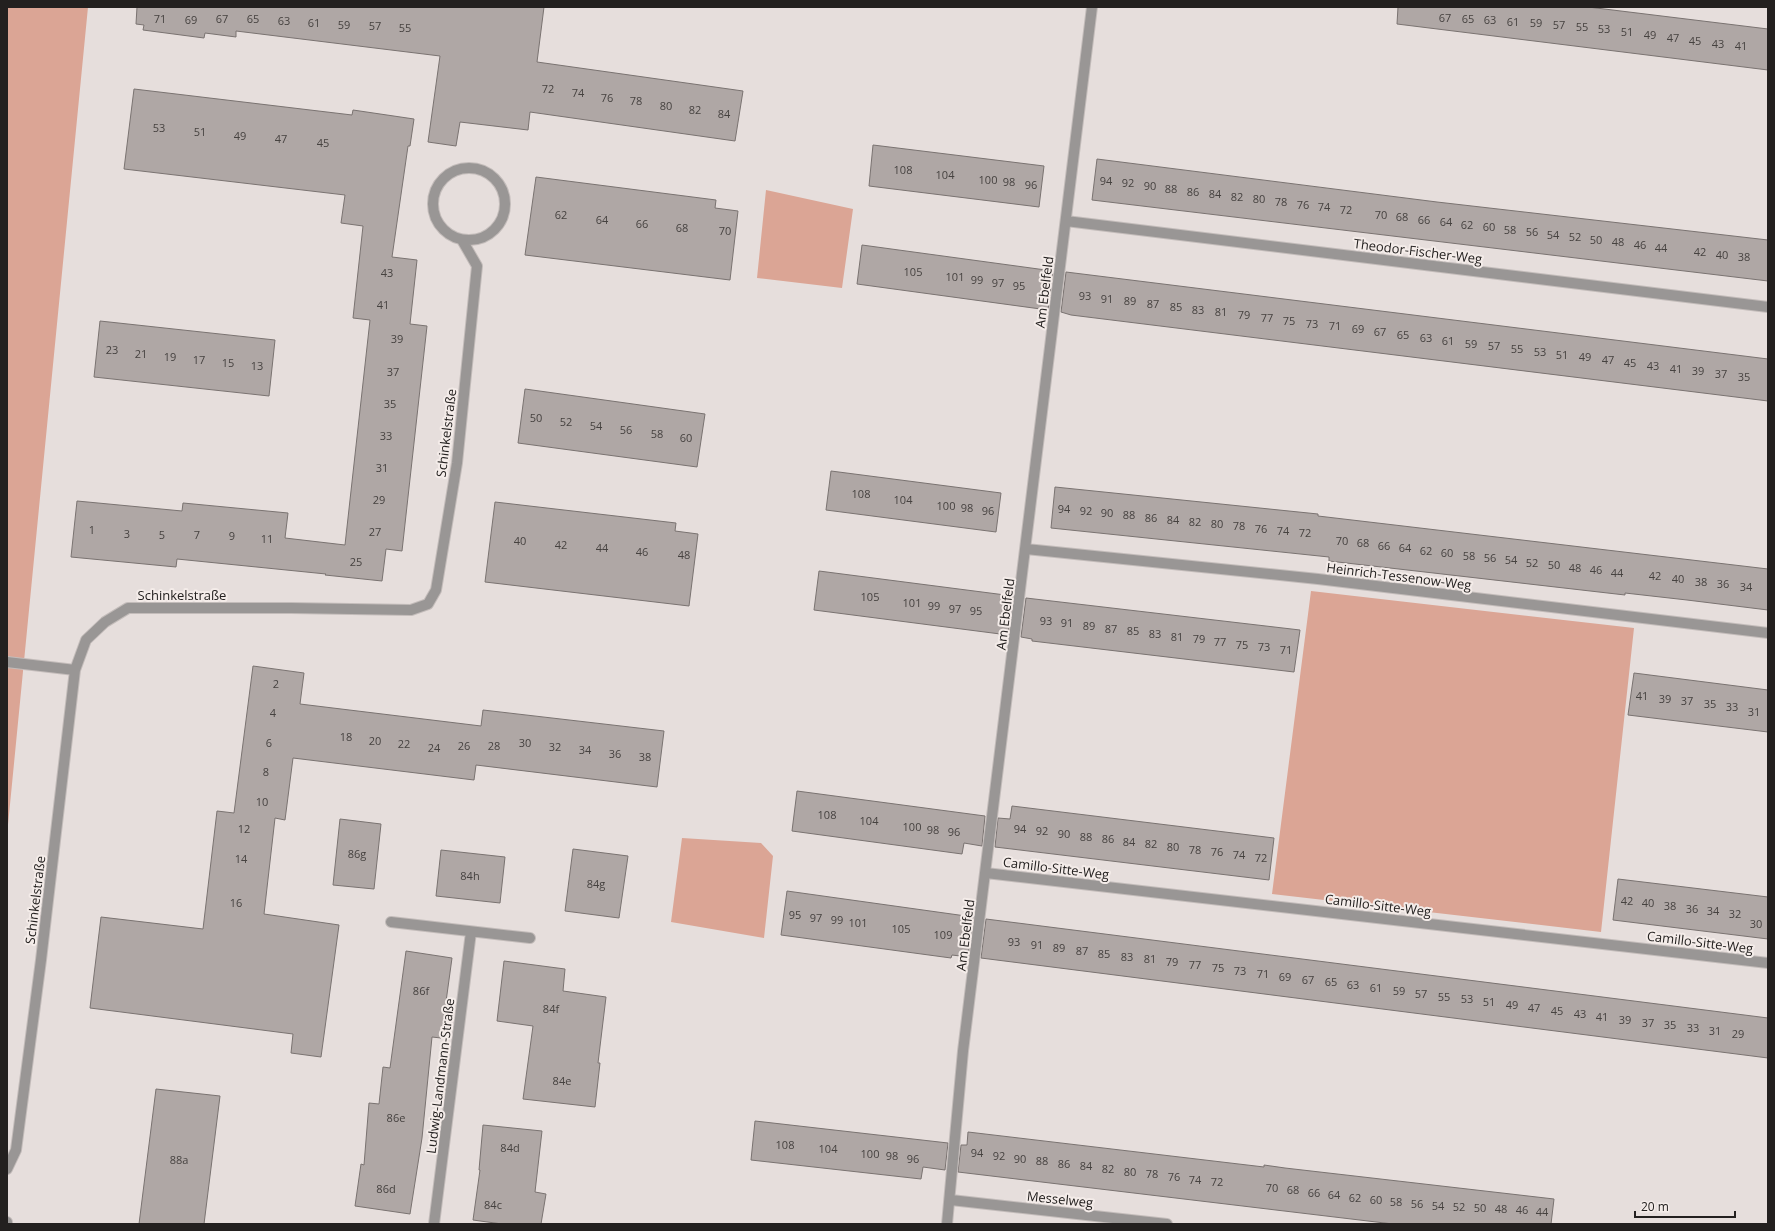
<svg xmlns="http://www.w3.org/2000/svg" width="1775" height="1231" viewBox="0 0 1775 1231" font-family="'Open Sans',sans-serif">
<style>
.green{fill:#dba595}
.building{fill:#afa7a5;stroke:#7a7371}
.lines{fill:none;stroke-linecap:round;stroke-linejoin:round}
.minor-casing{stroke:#c3bcba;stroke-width:12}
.minor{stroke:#999695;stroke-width:10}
.labels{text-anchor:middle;stroke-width:4;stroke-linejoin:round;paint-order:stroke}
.number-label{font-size:11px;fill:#464240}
.street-label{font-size:13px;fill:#23201f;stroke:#f4ece9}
</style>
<rect width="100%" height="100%" fill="#e6dedc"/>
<path class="green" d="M7,7H88L7,835Z
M766,190L853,209L842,288L757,278Z
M1311,591L1634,628L1601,932L1272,894Z
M682,838L761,843L773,856L764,938L671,922Z"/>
<path class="building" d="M137,7H544L537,62L743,91L735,141L530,112L528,130L460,122L456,146L428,142L440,56L236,31V37L205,33L204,38L143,30L144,25L136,24Z
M1398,7H1588L1768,29V70L1397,24Z
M134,89L352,115L353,110L414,119L410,146H408L392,257L417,260L410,324L427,326L402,551L386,549L382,581L325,575L326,574L177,559L176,567L71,557L77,501L182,511L183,503L288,513L285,538L345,545L370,320L353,318L363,226L341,223L345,195L124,169Z
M873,145L1044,166L1039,207L869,186Z
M1097,159L1437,202L1768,240V281L1092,200Z
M536,177L716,200L715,208L738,211L730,280L525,255Z
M862,245L1053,271L1048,310L857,284Z
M1066,272L1768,359V401L1071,315L1061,312Z
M100,321L275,340L269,396L94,377Z
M525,389L705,414L697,467L518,443Z
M831,471L1001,493L996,532L826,510Z
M1055,487L1318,514V516L1768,569V610L1687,600L1625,593V595L1329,561V557L1051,528Z
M495,502L676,523L675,531L698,534L689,606L485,582Z
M819,571L1013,596L1008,635L814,610Z
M1026,598L1300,630L1294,672L1032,641V639L1021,637Z
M253,666L304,673L300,704L481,726L483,710L664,731L657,787L476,765L474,780L293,758L285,820L275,818L264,914L339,925L321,1057L291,1053L293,1034L90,1008L101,917L203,929L217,811L234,813Z
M1634,673L1768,690V732L1628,715Z
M797,791L985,816L982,846L964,843L962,854L792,831Z
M1012,806L1274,838L1269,880L995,847L998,818L1010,819Z
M340,819L381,824L374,889L333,885Z
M573,849L628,856L619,918L565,911Z
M441,850L505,857L500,903L436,896Z
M1618,879L1768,897V939L1613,920Z
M787,891L973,917L968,957L952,955L951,958L781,935Z
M986,919L1768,1018V1058L981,958Z
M406,951L452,958L441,1038L432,1037L422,1138L410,1214L355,1206L361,1164L364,1165L369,1103L379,1104L383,1067L390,1068Z
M504,961L565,969L563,991L606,997L598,1063H600L595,1107L523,1099L533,1026L497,1021Z
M156,1089L220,1096L204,1224H139Z
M755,1121L948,1143L945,1170L923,1167L921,1179L751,1160Z
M483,1125L542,1131L535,1192L546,1194L541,1224H502L473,1220L480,1170H479Z
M968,1132L1264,1167V1165L1285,1168L1554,1199L1551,1224H1393L958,1172L961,1145H967Z"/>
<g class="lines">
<defs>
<path id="minor" d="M433 204a36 36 0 1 1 72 0a36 36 0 1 1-72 0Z
M1066,221L1768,307
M1026,549L1318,579L1768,633
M7,662L75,670
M986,873L1768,963
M391,922L530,938
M7,1169L16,1150L41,960L75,670L86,640L105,622L128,608H291L411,610L428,604L436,590L457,463L477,266L462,240
M951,1200L1167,1224
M7,1222V1224
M434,1224L471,932
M947,1224L963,1051L1092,7"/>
</defs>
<use href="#minor" class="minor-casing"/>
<use href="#minor" class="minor"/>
</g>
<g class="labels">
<g class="number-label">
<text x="1445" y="22">67</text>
<text x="160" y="23">71</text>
<text x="222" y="23">67</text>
<text x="253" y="23">65</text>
<text x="1468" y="23">65</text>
<text x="191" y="24">69</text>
<text x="1490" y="24">63</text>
<text x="284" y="25">63</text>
<text x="1513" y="26">61</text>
<text x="314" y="27">61</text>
<text x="1536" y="27">59</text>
<text x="344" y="29">59</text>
<text x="1559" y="29">57</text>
<text x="375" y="30">57</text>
<text x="1582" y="31">55</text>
<text x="405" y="32">55</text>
<text x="1604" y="33">53</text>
<text x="1627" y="36">51</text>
<text x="1650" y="39">49</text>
<text x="1673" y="42">47</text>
<text x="1695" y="45">45</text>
<text x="1718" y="48">43</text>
<text x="1741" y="50">41</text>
<text x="548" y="93">72</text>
<text x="578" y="97">74</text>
<text x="607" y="102">76</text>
<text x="636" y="105">78</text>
<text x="666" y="110">80</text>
<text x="695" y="114">82</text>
<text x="724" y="118">84</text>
<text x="159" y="132">53</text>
<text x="200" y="136">51</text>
<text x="240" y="140">49</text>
<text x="281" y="143">47</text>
<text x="323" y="147">45</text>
<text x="903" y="174">108</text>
<text x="945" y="179">104</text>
<text x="988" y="184">100</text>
<text x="1106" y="185">94</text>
<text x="1009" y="186">98</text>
<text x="1128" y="187">92</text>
<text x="1031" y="189">96</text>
<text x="1150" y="190">90</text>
<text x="1171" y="193">88</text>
<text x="1193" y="196">86</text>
<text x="1215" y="198">84</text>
<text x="1237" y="201">82</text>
<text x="1259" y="203">80</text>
<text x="1281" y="206">78</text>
<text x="1303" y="209">76</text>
<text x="1324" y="211">74</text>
<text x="1346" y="214">72</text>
<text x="561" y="219">62</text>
<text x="1381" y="219">70</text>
<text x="1402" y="221">68</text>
<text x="602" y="224">64</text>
<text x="1424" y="224">66</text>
<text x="1446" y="226">64</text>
<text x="642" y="228">66</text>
<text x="1467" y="229">62</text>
<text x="1489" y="231">60</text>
<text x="682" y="232">68</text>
<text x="1510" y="234">58</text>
<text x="725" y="235">70</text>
<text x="1532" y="236">56</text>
<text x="1553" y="239">54</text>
<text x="1575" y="241">52</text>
<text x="1596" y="244">50</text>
<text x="1618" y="246">48</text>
<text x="1640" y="249">46</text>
<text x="1661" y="252">44</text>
<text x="1700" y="256">42</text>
<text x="1722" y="259">40</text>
<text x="1744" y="261">38</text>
<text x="913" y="276">105</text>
<text x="387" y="277">43</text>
<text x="955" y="281">101</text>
<text x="977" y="284">99</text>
<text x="998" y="287">97</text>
<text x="1019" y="290">95</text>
<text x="1085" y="300">93</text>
<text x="1107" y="303">91</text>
<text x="1130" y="305">89</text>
<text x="1153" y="308">87</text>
<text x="383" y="309">41</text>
<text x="1176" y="311">85</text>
<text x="1198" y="314">83</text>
<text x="1221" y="316">81</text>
<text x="1244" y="319">79</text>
<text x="1267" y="322">77</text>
<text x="1289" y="325">75</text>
<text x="1312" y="328">73</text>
<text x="1335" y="330">71</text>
<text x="1358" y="333">69</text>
<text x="1380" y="336">67</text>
<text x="1403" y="339">65</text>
<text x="1426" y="342">63</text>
<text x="397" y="343">39</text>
<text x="1448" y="345">61</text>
<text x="1471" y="348">59</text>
<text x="1494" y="350">57</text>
<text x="1517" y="353">55</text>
<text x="112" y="354">23</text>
<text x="1540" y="356">53</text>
<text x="141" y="358">21</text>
<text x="1562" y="359">51</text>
<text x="170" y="361">19</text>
<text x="1585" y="361">49</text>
<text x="199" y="364">17</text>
<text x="1608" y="364">47</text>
<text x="228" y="367">15</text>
<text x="1630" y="367">45</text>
<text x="257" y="370">13</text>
<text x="1653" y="370">43</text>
<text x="1676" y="373">41</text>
<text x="1698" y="375">39</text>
<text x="393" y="376">37</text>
<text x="1721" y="378">37</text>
<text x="1744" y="381">35</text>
<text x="390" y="408">35</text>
<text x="536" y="422">50</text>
<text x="566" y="426">52</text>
<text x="596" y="430">54</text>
<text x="626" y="434">56</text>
<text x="657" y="438">58</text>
<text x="386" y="440">33</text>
<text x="686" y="442">60</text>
<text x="382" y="472">31</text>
<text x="861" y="498">108</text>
<text x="379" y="504">29</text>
<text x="903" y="504">104</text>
<text x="946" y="510">100</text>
<text x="967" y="512">98</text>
<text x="1064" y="513">94</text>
<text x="988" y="515">96</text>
<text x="1086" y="515">92</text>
<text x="1107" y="517">90</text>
<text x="1129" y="519">88</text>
<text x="1151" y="522">86</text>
<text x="1173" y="524">84</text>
<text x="1195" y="526">82</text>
<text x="1217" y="528">80</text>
<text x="1239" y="530">78</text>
<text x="1261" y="533">76</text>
<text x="92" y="534">1</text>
<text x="1283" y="535">74</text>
<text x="375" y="536">27</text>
<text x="1305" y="537">72</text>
<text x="127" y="538">3</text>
<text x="162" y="539">5</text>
<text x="197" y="539">7</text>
<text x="232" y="540">9</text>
<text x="267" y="543">11</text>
<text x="520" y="545">40</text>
<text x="1342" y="545">70</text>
<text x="1363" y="547">68</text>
<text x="561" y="549">42</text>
<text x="1384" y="550">66</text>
<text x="602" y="552">44</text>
<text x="1405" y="552">64</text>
<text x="1426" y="555">62</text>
<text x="642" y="556">46</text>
<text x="1447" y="557">60</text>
<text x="684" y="559">48</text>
<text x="1469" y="560">58</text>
<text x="1490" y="562">56</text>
<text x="1511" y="564">54</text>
<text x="356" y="566">25</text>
<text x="1532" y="567">52</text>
<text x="1554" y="569">50</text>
<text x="1575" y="572">48</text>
<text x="1596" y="574">46</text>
<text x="1617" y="577">44</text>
<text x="1655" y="580">42</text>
<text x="1678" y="583">40</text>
<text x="1701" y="586">38</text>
<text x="1723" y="588">36</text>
<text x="1746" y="591">34</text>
<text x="870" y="601">105</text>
<text x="912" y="607">101</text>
<text x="934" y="610">99</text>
<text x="955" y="613">97</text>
<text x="976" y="615">95</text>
<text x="1046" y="625">93</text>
<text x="1067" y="627">91</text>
<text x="1089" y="630">89</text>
<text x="1111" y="633">87</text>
<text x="1133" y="635">85</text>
<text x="1155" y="638">83</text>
<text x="1177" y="641">81</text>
<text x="1199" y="643">79</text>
<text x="1220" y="646">77</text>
<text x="1242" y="649">75</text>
<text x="1264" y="651">73</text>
<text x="1286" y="654">71</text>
<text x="276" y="688">2</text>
<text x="1642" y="700">41</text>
<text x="1665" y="703">39</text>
<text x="1687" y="705">37</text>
<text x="1710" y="708">35</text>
<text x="1732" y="711">33</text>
<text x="1754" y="716">31</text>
<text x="273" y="717">4</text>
<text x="346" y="741">18</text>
<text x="375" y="745">20</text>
<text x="269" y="747">6</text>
<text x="525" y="747">30</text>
<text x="404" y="748">22</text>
<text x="464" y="750">26</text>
<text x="494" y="750">28</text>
<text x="555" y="751">32</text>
<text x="434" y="752">24</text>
<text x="585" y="754">34</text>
<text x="615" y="758">36</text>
<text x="645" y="761">38</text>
<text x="266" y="776">8</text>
<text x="262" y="806">10</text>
<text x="827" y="819">108</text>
<text x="869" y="825">104</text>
<text x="912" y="831">100</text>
<text x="244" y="833">12</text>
<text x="1020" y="833">94</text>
<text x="933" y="834">98</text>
<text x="1042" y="835">92</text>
<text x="954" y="836">96</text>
<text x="1064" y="838">90</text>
<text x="1086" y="841">88</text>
<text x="1108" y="843">86</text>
<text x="1129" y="846">84</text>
<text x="1151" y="848">82</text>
<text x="1173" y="851">80</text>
<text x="1195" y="854">78</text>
<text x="1217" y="856">76</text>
<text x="357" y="858">86g</text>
<text x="1239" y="859">74</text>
<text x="1261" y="862">72</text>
<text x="241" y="863">14</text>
<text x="470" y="880">84h</text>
<text x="596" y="888">84g</text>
<text x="1627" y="905">42</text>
<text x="236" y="907">16</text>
<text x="1648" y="907">40</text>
<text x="1670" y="910">38</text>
<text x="1692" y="913">36</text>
<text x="1713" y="915">34</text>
<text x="1735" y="918">32</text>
<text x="795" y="919">95</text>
<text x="816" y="922">97</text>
<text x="837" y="924">99</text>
<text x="858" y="927">101</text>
<text x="1756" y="928">30</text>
<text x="901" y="933">105</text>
<text x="943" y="939">109</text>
<text x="1014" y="946">93</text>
<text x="1037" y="949">91</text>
<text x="1059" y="952">89</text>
<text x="1082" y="955">87</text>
<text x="1104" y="958">85</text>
<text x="1127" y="961">83</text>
<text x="1150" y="963">81</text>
<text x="1172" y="966">79</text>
<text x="1195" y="969">77</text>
<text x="1218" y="972">75</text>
<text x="1240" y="975">73</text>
<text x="1263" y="978">71</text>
<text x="1285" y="981">69</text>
<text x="1308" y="984">67</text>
<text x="1331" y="986">65</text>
<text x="1353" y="989">63</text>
<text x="1376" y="992">61</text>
<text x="421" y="995">86f</text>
<text x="1399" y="995">59</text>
<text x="1421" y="998">57</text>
<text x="1444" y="1001">55</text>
<text x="1467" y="1003">53</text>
<text x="1489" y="1006">51</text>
<text x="1512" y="1009">49</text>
<text x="1534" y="1012">47</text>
<text x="551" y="1013">84f</text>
<text x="1557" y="1015">45</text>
<text x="1580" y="1018">43</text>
<text x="1602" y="1021">41</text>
<text x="1625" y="1024">39</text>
<text x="1648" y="1027">37</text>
<text x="1670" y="1029">35</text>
<text x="1693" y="1032">33</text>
<text x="1715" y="1035">31</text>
<text x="1738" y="1038">29</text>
<text x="562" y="1085">84e</text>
<text x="396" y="1122">86e</text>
<text x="785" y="1149">108</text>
<text x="510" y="1152">84d</text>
<text x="828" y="1153">104</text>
<text x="977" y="1157">94</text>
<text x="870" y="1158">100</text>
<text x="892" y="1160">98</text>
<text x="999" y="1160">92</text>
<text x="913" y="1163">96</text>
<text x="1020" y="1163">90</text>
<text x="179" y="1164">88a</text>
<text x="1042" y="1165">88</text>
<text x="1064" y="1168">86</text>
<text x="1086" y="1170">84</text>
<text x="1108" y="1173">82</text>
<text x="1130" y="1176">80</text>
<text x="1152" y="1178">78</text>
<text x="1174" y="1181">76</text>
<text x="1195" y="1184">74</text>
<text x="1217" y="1186">72</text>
<text x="1272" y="1192">70</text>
<text x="386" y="1193">86d</text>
<text x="1293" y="1194">68</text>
<text x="1314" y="1197">66</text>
<text x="1334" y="1199">64</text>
<text x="1355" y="1202">62</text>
<text x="1376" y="1204">60</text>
<text x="1396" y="1206">58</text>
<text x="1417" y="1208">56</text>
<text x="493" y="1209">84c</text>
<text x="1438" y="1210">54</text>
<text x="1459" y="1211">52</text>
<text x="1480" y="1212">50</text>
<text x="1501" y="1213">48</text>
<text x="1522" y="1214">46</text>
<text x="1542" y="1216">44</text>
</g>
<g class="street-label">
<text transform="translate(1418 251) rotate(7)" y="5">Theodor-Fischer-Weg</text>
<text transform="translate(1044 292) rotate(-83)" y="5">Am Ebelfeld</text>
<text transform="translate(446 433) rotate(-83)" y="5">Schinkelstraße</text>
<text transform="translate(1399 576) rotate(7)" y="5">Heinrich-Tessenow-Weg</text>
<text x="182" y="600">Schinkelstraße</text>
<text transform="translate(1005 614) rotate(-83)" y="5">Am Ebelfeld</text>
<text transform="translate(1056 868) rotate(7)" y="5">Camillo-Sitte-Weg</text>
<text transform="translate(35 900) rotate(-83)" y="5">Schinkelstraße</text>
<text transform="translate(1378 905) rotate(7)" y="5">Camillo-Sitte-Weg</text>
<text transform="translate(965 935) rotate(-83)" y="5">Am Ebelfeld</text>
<text transform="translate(1700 942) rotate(7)" y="5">Camillo-Sitte-Weg</text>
<text transform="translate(440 1076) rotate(-83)" y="5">Ludwig-Landmann-Straße</text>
<text transform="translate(1060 1199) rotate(6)" y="5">Messelweg</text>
</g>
</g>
<rect width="1775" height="1231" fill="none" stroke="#23201f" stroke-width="16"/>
<path d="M1635 1211v6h100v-6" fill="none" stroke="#23201f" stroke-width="2"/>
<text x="1641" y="1211" font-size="12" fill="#23201f" stroke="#f4ece9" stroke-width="3" paint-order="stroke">20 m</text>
</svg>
